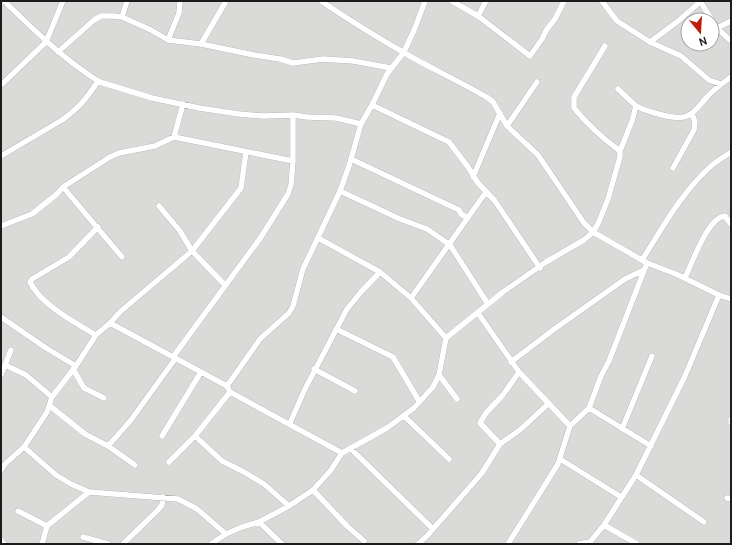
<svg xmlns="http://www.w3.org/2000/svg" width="732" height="545" viewBox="0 0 732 545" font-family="Cabin,sans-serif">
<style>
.residential{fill:#dadad9;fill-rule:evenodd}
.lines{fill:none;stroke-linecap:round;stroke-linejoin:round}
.minor-casing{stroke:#a3a3a3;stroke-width:6}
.minor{stroke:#fff;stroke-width:5.5}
</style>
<rect width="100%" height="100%" fill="#edebe3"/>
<path class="residential" d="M1,1H731V544H1ZM688,20H712V44H688Z"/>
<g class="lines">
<defs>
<path id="minor" d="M4,1C29,25 54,50 82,70C89,75 95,80 103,83L152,98L199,108L239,114L263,116L293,115L307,117L336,118L361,124
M321,1C352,22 383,41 415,59C439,72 464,84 488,98L493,102L507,126L538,155L584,223L593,232L647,263L676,274L719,295L731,299
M452,1L478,16L530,56L542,39L547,29L555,19L564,1
M602,1L617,21L650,42L681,56L709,80L721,84
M700,1L717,28L731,41
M478,16L486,1
M122,17L127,1
M717,28L731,21
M168,40L179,13L180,1
M650,42L677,22L700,2
M201,44L226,1
M605,46L574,97V108C588,125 602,138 620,151
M58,52L94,20L101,16H113L122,17L151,30L168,40L201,44L254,55L280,59L293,63L323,59L353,61L391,68
M1,85L46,42L63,1
M618,89L636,106
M372,105L449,142L468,167L478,183L495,201L540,268
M507,126L537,82
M174,137L293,161
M1,156L62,120C78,109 87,98 98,81
M351,159L459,210L461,214L468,218
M673,168L694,130L695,122L692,114
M473,177L500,113
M63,187L122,257
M340,191L400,219L427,229L450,245L488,304
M159,206L180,231L192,251L225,285
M1,226L32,214L57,194L63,187L110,157L119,153L155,146L174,137L183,104
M318,238L380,272L411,298L446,338
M642,260C663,227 682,192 711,166C717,161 724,157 731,152
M685,278C692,263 708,217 725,216L731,224
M411,298L486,192
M478,313L519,372L570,426
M1,317L46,348L76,366
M110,323L227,386L230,392L342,453
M336,329L393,357L419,401
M96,335C75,323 40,304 30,282L32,279L69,257L98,227
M173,357L261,237L288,194L291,185L293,161V115
M511,362L553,330L625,279L644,270
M5,365L26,375L52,397
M73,369L84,388L104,398
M314,369L355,391
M1,375L11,350
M439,375L457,399
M227,386L260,339L289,313L293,306L303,269L340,191L349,166L361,124L372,105L387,74L404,52L415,28L425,1
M50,406L85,434L108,446L135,465
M589,408L651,446
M404,416L449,459
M731,419V423
M290,423L305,389L347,309L361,292L380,272
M622,429L652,356
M162,436L201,372
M195,436L222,461L244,472L264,484L289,506
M500,444L521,429L548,404
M108,446L131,420L175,359
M24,447L56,475L71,484L89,492L178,499L197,509L226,534
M351,449L433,529
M560,459L621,497
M169,462L195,436L230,392
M1,470L5,464L24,447L47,412L52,397L76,366L96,335L110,323L121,311L192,251L241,188L246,152
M636,475L704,522
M313,490L347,526L364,541
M727,498L731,499
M18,511L47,526
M259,522L282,544
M604,525L637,544
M83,537L108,544
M1,540L4,544
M42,544L47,526L89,492
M123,544L158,510L162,505L163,497
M211,544L226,534L242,527L259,522L289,506L313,490L331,470L342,453L387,428L414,408L433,387L439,375L446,338L503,292L546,262L584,240L593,232L598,224L608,199L620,157V151L632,121L636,106C646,111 676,121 687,116C695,113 701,103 707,97C714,89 723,83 731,77
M418,544L427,536L482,473L500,444L480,423L486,413L503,395L519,372
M508,544L558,464L570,426L589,408L601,376L609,361L647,263
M579,544L590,542L604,525L636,475L685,376L719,295"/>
</defs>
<use href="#minor" class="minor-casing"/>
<use href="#minor" class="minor"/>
</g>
<rect width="732" height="545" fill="none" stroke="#1c1c1c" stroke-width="4"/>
<g transform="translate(700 32) rotate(162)"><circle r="19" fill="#ffffff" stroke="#a4a4a4"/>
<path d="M0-3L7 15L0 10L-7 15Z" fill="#bd1b0c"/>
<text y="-6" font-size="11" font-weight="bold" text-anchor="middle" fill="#1c1c1c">N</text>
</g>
</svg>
